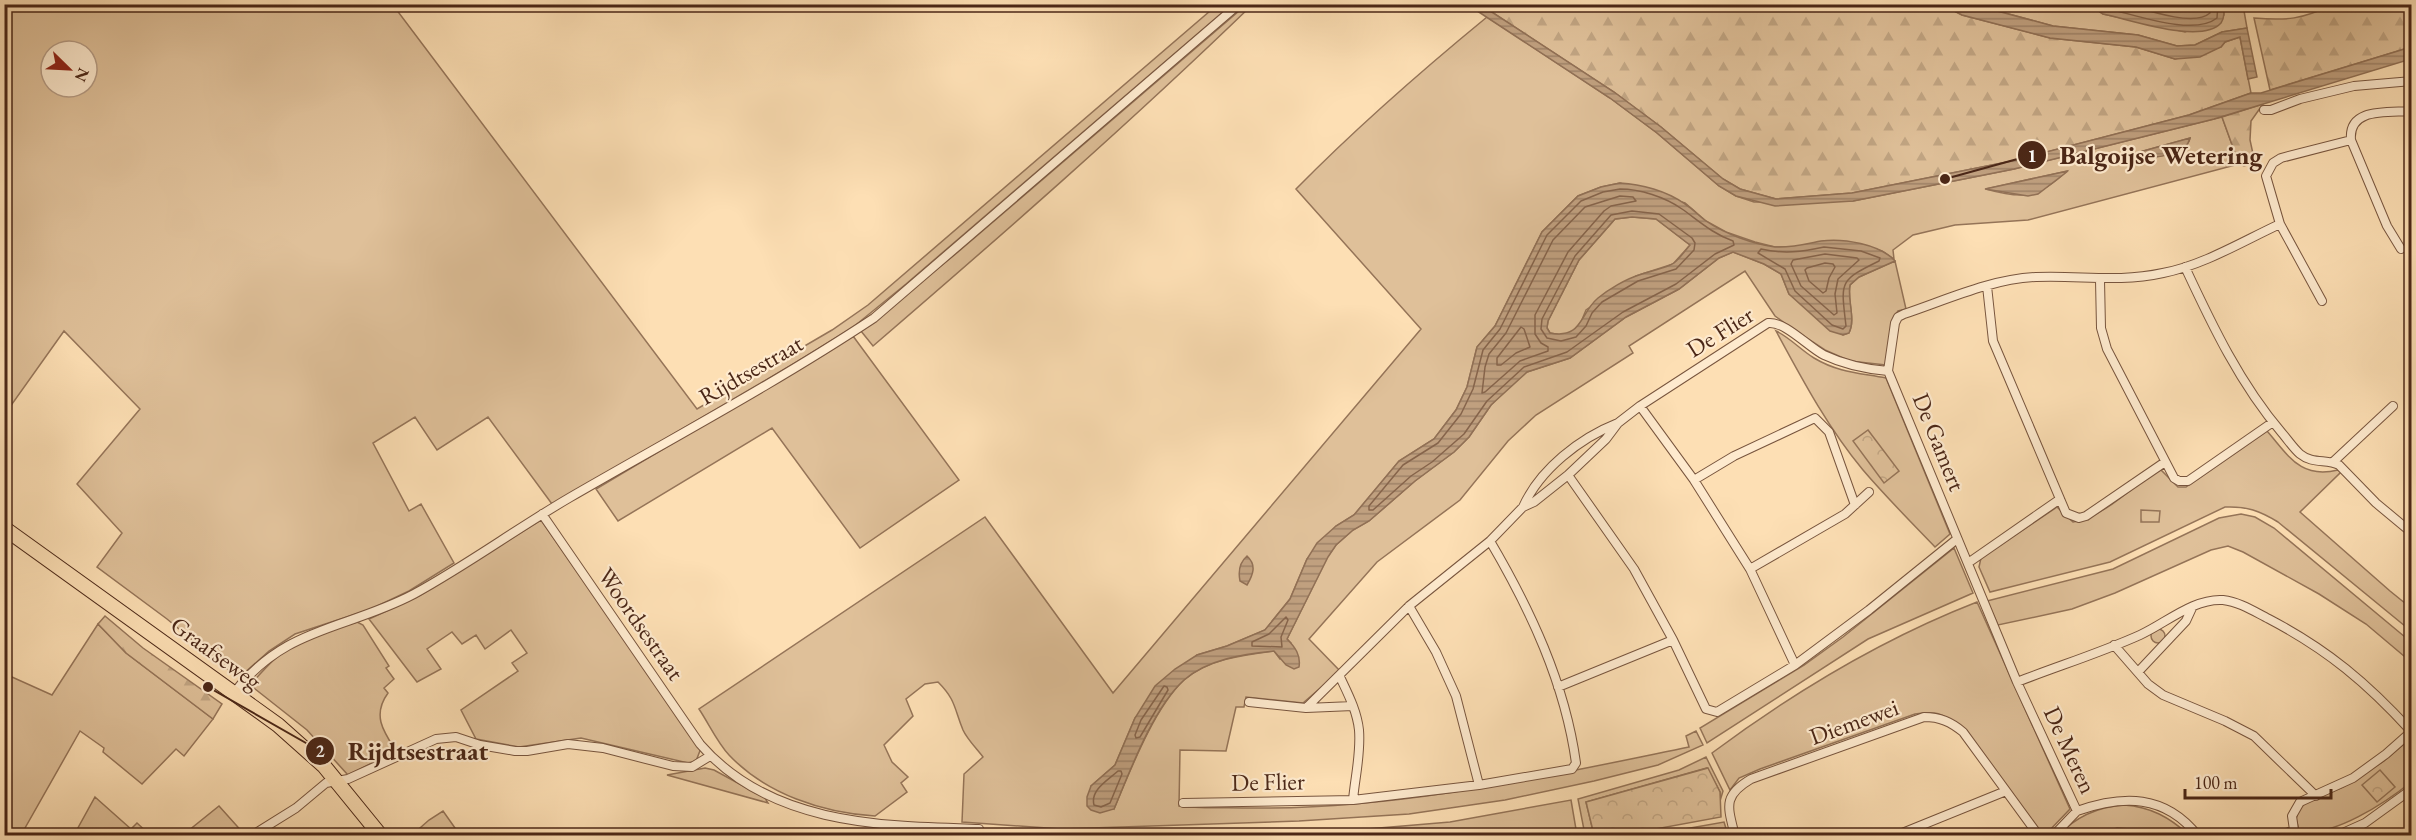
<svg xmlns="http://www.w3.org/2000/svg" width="2416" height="840" viewBox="0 0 2416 840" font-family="'EB Garamond',serif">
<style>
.grass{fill:#dfc099;stroke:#957458;stroke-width:1.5;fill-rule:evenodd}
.forest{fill:url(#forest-firs);stroke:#957458;stroke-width:1.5}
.park{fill:url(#park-crowns);stroke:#957458;stroke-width:1.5}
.water{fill:url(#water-rules);stroke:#917055;stroke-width:1.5;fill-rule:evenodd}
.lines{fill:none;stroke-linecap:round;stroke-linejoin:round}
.shore{stroke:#86644b;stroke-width:1.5}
.street-casing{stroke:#78553e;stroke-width:10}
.primary-casing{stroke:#4b2717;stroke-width:16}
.street{stroke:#feeace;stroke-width:8}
.primary{stroke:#fddfb4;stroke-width:14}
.labels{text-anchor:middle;stroke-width:4.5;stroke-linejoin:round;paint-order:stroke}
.street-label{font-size:24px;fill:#4b2717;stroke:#feeace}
.leader{fill:none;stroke:#4b2717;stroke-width:2}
.callout-dot{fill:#4b2717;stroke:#feeace;stroke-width:2}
.mark-label{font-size:18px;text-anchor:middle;font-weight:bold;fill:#fff}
.callout-label{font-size:26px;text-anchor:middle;font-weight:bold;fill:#4b2717;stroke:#feeace;stroke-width:4.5;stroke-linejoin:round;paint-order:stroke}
</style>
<defs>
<pattern id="forest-firs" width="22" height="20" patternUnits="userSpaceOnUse" patternTransform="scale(1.5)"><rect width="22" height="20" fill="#dfc099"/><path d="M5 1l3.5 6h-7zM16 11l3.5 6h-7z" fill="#c1a583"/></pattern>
<pattern id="park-crowns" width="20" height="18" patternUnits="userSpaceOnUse" patternTransform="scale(1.5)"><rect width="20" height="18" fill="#dfc099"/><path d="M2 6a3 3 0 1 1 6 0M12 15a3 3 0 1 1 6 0" fill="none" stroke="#c1a583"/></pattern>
<pattern id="water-rules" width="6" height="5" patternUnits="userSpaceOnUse" patternTransform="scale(1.5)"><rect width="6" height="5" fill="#c0a07f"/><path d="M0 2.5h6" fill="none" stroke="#9e8267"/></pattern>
</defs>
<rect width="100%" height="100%" fill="#fddfb4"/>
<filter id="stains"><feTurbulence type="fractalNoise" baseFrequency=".00333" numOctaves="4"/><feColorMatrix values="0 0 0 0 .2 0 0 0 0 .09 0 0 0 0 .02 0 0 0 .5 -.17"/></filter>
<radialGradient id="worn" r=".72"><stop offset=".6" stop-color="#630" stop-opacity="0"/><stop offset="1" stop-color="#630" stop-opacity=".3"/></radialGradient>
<path class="grass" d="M5,5H393L697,409L832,330L868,305L1217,5H1231L906,284L852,328L795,363L564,498L552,504L488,417L437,450L415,417L373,443L409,511L421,504L454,563L409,591L371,609L295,634L269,651L241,676L231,672L167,619L97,567L122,533L77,484L140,409L64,331L5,414ZM51,51H87V87H51Z
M1246,5H1252C1130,123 1002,235 873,346L861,331L958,252Z
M1975,5H2097L2094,8L2103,14L2185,32L2224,15L2223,5H2243L2247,28L2222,32L2195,45L2177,46L2138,35L2053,26Z
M1487,17L1610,98L1657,133L1719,186L1736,196L1754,202L1853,201L2014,169L2222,117L2239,164L2028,220L1955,225L1913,235L1893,250L1894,259L1882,251L1863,245L1843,242L1824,241L1797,247H1775L1755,242L1726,232L1706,221L1685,203L1620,183L1601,187L1578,196L1542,232L1495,326L1477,347L1467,387L1456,410L1434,439L1399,461L1354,515L1336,526L1307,559L1290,599L1265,630L1227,646L1197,655L1135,718L1115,765L1091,786L1114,809C1130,771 1154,708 1184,680C1208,659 1244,655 1274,651L1280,659L1291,643L1287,639L1328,556L1336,545L1353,530L1369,521L1415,481L1454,452L1469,437L1491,405L1510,386L1527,372L1570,358L1626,317L1679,289L1719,258L1733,252L1764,264L1781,274L1789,294L1843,335L1849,333C1856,319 1847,300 1850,285L1859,277L1895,261L1906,309L1898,311L1894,317L1886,365L1850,361L1825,350L1793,329L1775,316L1745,271L1629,346L1633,353L1536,415L1508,441L1460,500L1377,562L1309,639L1340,671L1303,703L1246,697L1244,707H1236L1226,751L1180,750L1179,806C1201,809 1224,807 1247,808C1397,810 1543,777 1689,747L1686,736L1696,731L1703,745L1658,765L1594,781L1505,800L1409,814L1299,821L1061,829L962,822L964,774L983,757C977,749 967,739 963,730C954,708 956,700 938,682L925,684L906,699L913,716L884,745L892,762L908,777L901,783L907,792L875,816C823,813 766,794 729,755C717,742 709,724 699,709L985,517L1113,693L1421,329L1296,189C1357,127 1420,72 1487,17ZM2190,138C2186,155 2153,157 2138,159L2136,153ZM2067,171C2038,198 2024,200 1986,189Z
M1632,217L1656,219L1690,245L1673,264L1636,276L1586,310L1581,322L1572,332L1561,335L1550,333L1547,328L1548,321L1579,260L1615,219Z
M1776,331C1789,337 1801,350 1814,358C1839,373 1861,373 1886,378L1950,534L1935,547C1911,522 1886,497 1863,470C1828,428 1802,379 1776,331Z
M853,336L959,480L860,548L772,428L618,521L596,489Z
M2267,431C2289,456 2300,479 2338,470L2341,472L2300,512L2390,591L2411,608V631L2278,522C2260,511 2247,506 2225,507L2110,562L1990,592L1979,567L1981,558L2057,507L2073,522C2098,520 2131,489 2151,474L2161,470L2178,487H2186Z
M2241,514L2255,517L2274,528L2411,642V662L2366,624L2319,594L2243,552L2228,546L2211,550L2115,593L2072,609L1998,625L1987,601L2113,569L2219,518Z
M541,520L701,748L696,761L688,763L581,738L519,747L476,739L461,710L518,671L512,663L527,653L511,630L485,649L476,635L462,644L452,632L427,649L441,669L417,682L369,619L419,596Z
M1954,548L1973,593L1868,639L1707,743L1700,728L1804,665L1843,637Z
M1977,602L2070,809L2045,835H2041L1957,726C1943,712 1935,711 1915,714L1760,769L1739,778L1730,790L1712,753C1794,692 1882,639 1977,602Z
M357,622L363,625L389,666L386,668L394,679L384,688L388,693C372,715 383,731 396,751L348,775L307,730L250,685C262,672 275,656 291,647C311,635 335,629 357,622Z
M98,624L126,653L213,719L184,756L176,749L142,784L103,752L104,748L80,731L21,835H5V686H7L12,677L52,695Z
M2151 636a7 7 0 1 1 14 0a7 7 0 1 1-14 0Z
M2411,738V782C2388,801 2330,840 2299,830L2296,819L2299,809L2307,802L2343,787L2384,761Z
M1706,757L1723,791L1720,801V792L1707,768L1586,802L1594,835H1585L1578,799L1679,770Z
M705,768L714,770L765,798L768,803L667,775Z
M95,797L131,829L137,823L150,835H74Z
M1571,800L1577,835H1356V830L1450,822Z
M2124,805C2151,807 2169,817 2189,835H2146L2143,833L2104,831L2094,835L2058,836C2076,816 2097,807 2124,805Z
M219,806L245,835H183Z
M443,811L460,835H412L429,820Z
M1724,822L1728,835H1668V832Z
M1328,832L1324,836L1166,835Z"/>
<path class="forest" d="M1481,5H1943L1962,15L2050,38L2136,47L2175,59L2221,47L2225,42L2240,37L2251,93L2189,115L2012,161L1852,193L1776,199L1740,189L1723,179L1661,127L1614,92Z
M2332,5H2411V47L2270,90L2254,18C2287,21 2302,19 2332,5Z
M2263,104L2251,121L2250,140L2255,163L2244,166L2239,164L2222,117Z
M105,616L143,648L222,704L213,719L126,653L98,624Z"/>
<path class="park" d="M1868,430L1899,471L1884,483L1853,441Z
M2141,510L2160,511L2159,522H2141Z
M1708,768L1720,792L1721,817L1623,835H1594L1586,802Z
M2380,770L2395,787L2377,802L2362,785Z"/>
<path class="water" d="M2097,4L2223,5C2224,11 2225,17 2221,23C2201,45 2129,19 2103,14L2094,8Z
M1468,5H1481L1614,92L1661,127L1723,179L1740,189L1776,199L1852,193L2012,161L2189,115L2251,93H2261L2411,47V59L2214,119L2014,169L1853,201L1775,206L1736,196L1719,186L1657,133L1610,98Z
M1943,5H1975L2053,26L2138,35L2177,46L2195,45L2222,32L2247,28L2257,77L2248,79L2240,37L2225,42L2221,47L2200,57L2175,59L2136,47L2050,38L1962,15Z
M2190,138C2186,157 2154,157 2138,159L2136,153Z
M2068,171L2038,194L2028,196L1985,189Z
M1620,183C1641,184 1667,191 1685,204C1693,209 1699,216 1706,221C1725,234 1753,244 1775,247C1791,248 1806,244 1821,241C1843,238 1880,244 1895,261L1859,277L1850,285C1847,300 1856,319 1849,333L1843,335L1830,331L1789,294L1781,274L1764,264L1733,252L1719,258L1679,289L1626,317L1570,358L1527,372L1491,405L1469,437L1454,452L1415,481L1369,521L1353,530L1336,545L1328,557L1287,639C1295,647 1301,655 1299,667L1294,669L1286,665L1274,651C1244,654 1208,659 1184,680C1153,708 1130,771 1114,809L1100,813L1091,810L1087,806V797L1091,786L1115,765L1135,718L1155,686L1175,669L1197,655L1227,646L1265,630L1290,599L1307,559L1317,543L1336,526L1354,515L1399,461L1434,439L1456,410L1467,387L1477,347L1495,326L1542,232L1578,196L1601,187ZM1632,217L1656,219L1690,245C1685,251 1680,258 1674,263C1665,269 1649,271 1639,275C1626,279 1609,289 1598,298C1579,314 1583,339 1550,333L1547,328L1548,321L1579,260L1615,219Z
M1247,556C1257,565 1253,575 1247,585L1240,581C1238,571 1239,563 1247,556Z
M2117,828L2130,829L2146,835H2094Z"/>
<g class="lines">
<path class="shore" d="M2101,4L2105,8C2134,14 2193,37 2217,18L2218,4
M2126,4C2146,10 2194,27 2210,13V4
M1620,189C1640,189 1665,197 1682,209C1699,221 1713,234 1733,241L1734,245L1715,254L1676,284L1623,312L1567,352L1524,367L1487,401L1464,434L1432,462L1411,476L1373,510H1369V506L1403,465L1438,443L1461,414L1473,389L1483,350L1500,329L1547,235L1581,201L1603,192Z
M1620,196L1633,197L1636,201L1611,206L1604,211L1568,252L1535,315V334L1541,343L1548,347V351L1520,361L1485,392L1482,393L1485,367L1489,354L1506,333L1553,240L1585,207Z
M1632,211L1659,214L1692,238L1695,243L1694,250L1676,269L1638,281L1602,302L1592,313L1586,326L1576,337L1561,341L1547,338L1541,329L1542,319L1575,256L1611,215Z
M1824,247L1861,251L1880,258L1879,261C1838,281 1841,282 1846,326L1843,329L1832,325L1795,291L1785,269L1758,253L1761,249C1783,254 1802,252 1824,247Z
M1825,254L1857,258L1859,260L1838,279L1835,294L1837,313L1834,315L1801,286L1791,264L1793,260Z
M1825,263L1833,264L1835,267L1829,278L1826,291L1823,293L1809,281L1805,270L1807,268Z
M1521,327L1524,329L1530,347L1516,353L1501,365H1497V358Z
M1286,617L1288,620L1281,637L1282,647L1252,646V642L1269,634Z
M1164,686L1167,687L1168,690L1140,737L1136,738L1135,735L1141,720Z
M1118,771H1121L1122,774L1110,803L1101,807L1094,805C1090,790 1108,780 1118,771Z"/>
<defs>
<path id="street" d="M2264,110H2271L2300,99L2354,86L2412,81
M2401,249L2387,226L2351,140C2348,107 2388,113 2412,111
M2185,267C2212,325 2240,384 2282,433C2288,440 2294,449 2300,454C2312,464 2327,459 2339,465L2376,503L2412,533
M2100,280L2101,328L2107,349L2174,478L2179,481H2188L2273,422
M1987,286L1993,341L2066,513L2079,518L2086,516L2165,462
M2322,301L2280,224L2266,176L2273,163L2281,158L2351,140
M1640,406L1694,480L1750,569L1795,665
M1618,423L1640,406L1768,323C1785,321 1808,347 1824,355C1845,365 1865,369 1888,371
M2333,462L2393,406
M1568,475L1634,569L1673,640L1706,709L1717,712L1795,665L1869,610L1957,539
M1694,480L1734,456L1815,418L1829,432L1855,505
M542,514L700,744C770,825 881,826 979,829
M1968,563L2060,499
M1750,569L1845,514L1869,492
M1409,606L1436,652L1456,696L1479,785
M2114,645L2148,684L2163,695L2225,721L2254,736L2316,796
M2138,672L2186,621L2192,608
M1340,677C1348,694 1357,711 1359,730C1361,754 1355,777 1353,800
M2017,682C2058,666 2100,653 2140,635C2166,623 2194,598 2223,600C2240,602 2255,612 2269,619C2328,650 2367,683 2411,731
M1558,687L1673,640
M234,693C285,626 346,630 414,594C467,565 516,529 569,498C671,439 776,383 874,318L1239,4
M1249,702L1306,708L1409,606L1490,541L1523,507L1534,502L1568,475L1606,439L1618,423C1580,438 1540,469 1523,507
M1306,708L1353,706
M1183,803L1353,800L1479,785L1572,769L1576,763C1565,683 1530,609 1490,541
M251,836L296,808L326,783L348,779L436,739L456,737L480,745L515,751H527L568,744L603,748L673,766L692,767L710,756
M1735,836C1728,807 1722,796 1751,779L1924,717C1940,717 1951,722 1963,732L2039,836
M1895,836L2006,791
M2053,836L2077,811
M2198,836C2165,794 2123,795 2077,811L2017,682L1888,371L1895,323L1898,317L1904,314C1946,300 1991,279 2036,277C2081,275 2117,283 2163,273C2204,265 2243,241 2280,224
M2279,836L2294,830L2292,816L2300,802L2353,778L2386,754L2412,731
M2336,836L2365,823L2412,789"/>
<path id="primary" d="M4,528L278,725L324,766L381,836"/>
</defs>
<use href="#street" class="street-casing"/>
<use href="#primary" class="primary-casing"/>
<use href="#street" class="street"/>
<use href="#primary" class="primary"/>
</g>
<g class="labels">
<g class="street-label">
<text transform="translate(1720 332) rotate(-32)" y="8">De Flier</text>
<text transform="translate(751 370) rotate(-30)" y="8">Rijdtsestraat</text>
<text transform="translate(1939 442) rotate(68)" y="8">De Gamert</text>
<text transform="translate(641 624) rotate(55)" y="8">Woordsestraat</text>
<text transform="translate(216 653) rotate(36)" y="8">Graafseweg</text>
<text transform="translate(1854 722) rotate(-20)" y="8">Diemewei</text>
<text transform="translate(2070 750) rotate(65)" y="8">De Meren</text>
<text transform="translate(1268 782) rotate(-1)" y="8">De Flier</text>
</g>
</g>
<path class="leader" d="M1945 179L2032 155M208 687L320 751"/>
<g class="callout-dot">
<circle cx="1945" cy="179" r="6"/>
<circle cx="208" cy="687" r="6"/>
<circle cx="2032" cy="155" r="15"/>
<circle cx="320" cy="751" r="15"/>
</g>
<g class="mark-label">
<text x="2032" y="162">1</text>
<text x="320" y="757">2</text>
</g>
<g class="callout-label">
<text x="2161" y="164">Balgoijse Wetering</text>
<text x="418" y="760">Rijdtsestraat</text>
</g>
<rect width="2416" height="840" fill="none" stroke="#fddfb4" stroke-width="24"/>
<rect x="6" y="6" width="2404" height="828" fill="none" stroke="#4b2717" stroke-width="3"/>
<rect x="12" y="12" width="2392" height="816" fill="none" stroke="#4b2717" stroke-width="1.5"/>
<g transform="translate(69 69) rotate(114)"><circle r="28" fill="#feeace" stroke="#b69c85" stroke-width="1.5"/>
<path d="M0-4.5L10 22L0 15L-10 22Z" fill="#8f2418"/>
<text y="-9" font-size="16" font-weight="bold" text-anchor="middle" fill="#4b2717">N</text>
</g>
<path d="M2185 789v9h146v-9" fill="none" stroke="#4b2717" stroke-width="3"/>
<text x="2194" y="789" font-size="18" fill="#4b2717" stroke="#feeace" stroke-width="4.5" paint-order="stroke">100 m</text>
<rect width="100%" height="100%" filter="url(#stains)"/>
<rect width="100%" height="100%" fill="url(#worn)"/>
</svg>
